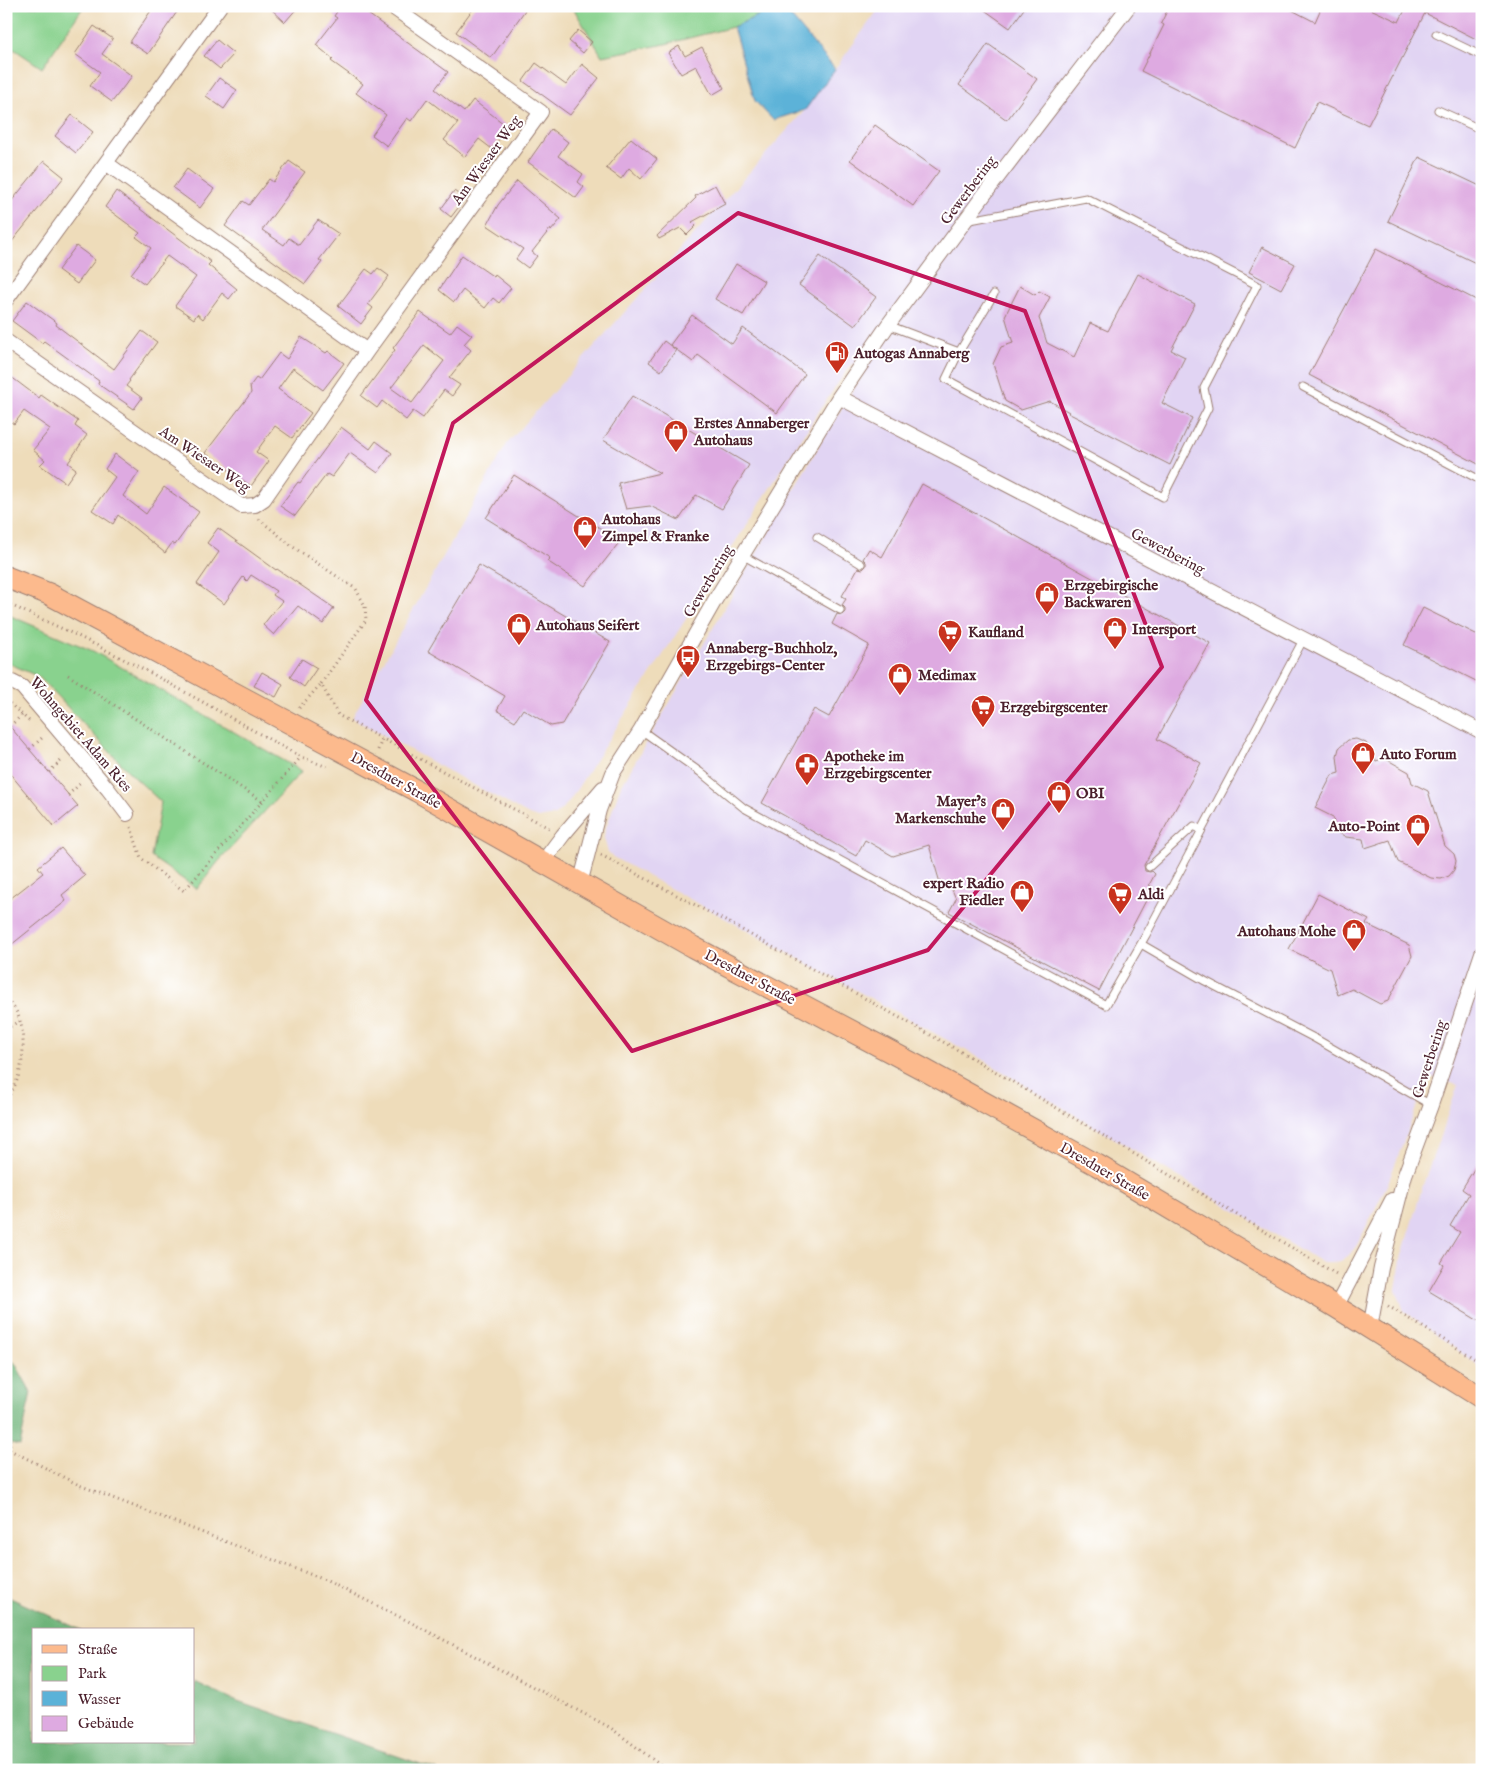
<svg xmlns="http://www.w3.org/2000/svg" width="1488" height="1776" viewBox="0 0 1488 1776" font-family="'IM FELL English',serif">
<style>
.built{fill:#e1d4f3}
.green{fill:#89d28e;stroke:#6a785c}
.forest{fill:#6eb479;stroke:#5c6a52}
.water{fill:#5bb2d8;stroke:#526882}
.building{fill:#deaae1;fill-rule:evenodd}
.lines{fill:none;stroke-linecap:round;stroke-linejoin:round}
.lane-casing{stroke:#9c7e72;stroke-width:9}
.street-casing{stroke:#9c7e72;stroke-width:16}
.primary-casing{stroke:#9c7e72;stroke-width:23}
.path{stroke:#9c7e72;stroke-width:3;stroke-dasharray:1 4;stroke-linecap:butt}
.lane{stroke:#fff;stroke-width:7}
.street{stroke:#fff;stroke-width:14}
.primary{stroke:#fcba8d;stroke-width:21}
.marked{fill:none;stroke:#c2185b;stroke-width:4;stroke-linejoin:round}
.labels{text-anchor:middle;stroke-width:4;stroke-linejoin:round;paint-order:stroke}
.street-label{font-size:15px;fill:#4a1f2b;stroke:#fff}
.poi-label{font-size:15px;font-weight:bold;fill:#4a1f2b;stroke:#fff;text-anchor:start}
</style>
<rect width="100%" height="100%" fill="#fff"/>
<filter id="ink" filterUnits="userSpaceOnUse"><feTurbulence type="fractalNoise" baseFrequency=".02" numOctaves="2"/><feDisplacementMap in="SourceGraphic" scale="10" xChannelSelector="R" yChannelSelector="G"/><feConvolveMatrix kernelMatrix="1 2 1 2 8 2 1 2 1" color-interpolation-filters="sRGB"/></filter>
<filter id="wash" filterUnits="userSpaceOnUse"><feTurbulence type="fractalNoise" baseFrequency=".0096" numOctaves="4" result="noise"/><feDisplacementMap in="SourceGraphic" scale="20" xChannelSelector="R" yChannelSelector="G"/><feGaussianBlur stdDeviation="1.12" result="paint"/><feColorMatrix in="noise" values="0 0 0 0 0 0 0 0 0 0 0 0 0 0 0 0 0 1.4 0 .05"/><feComposite in="paint" operator="in"/></filter>
<g filter="url(#wash)">
<rect width="100%" height="100%" fill="#eedcba"/>
<path class="built" d="M881,6H1482V1368L1404,1311L1396,1289L1402,1255L1422,1188L1458,1085L1428,1076L1388,1183L1357,1245L1349,1255L1341,1261L1332,1263H1323L980,1058L613,857L608,852L604,838L605,831L620,788L827,432L864,373L852,363L825,402L568,803L555,815L538,818L529,815L352,718L507,444L805,110Z"/>
<path class="green" d="M6,6H84L42,68L14,49L6,60Z
M572,6H779L733,27L661,45L602,56Z
M6,614L93,651L302,771L218,862L197,889L151,857L161,802L129,772L39,677L6,662Z"/>
<path class="forest" d="M6,1355L15,1363L31,1392L20,1446L6,1443Z
M6,1596L81,1630H34V1742H194V1681L232,1699L438,1770H6Z"/>
<path class="water" d="M779,6H782L835,69L805,110L773,120L755,101L733,27Z"/>
<g id="blocks">
<path class="building" d="M154,6H181L148,54L130,42Z
M268,6H299L285,22Z
M341,6H357L448,72L435,89L464,112L473,100L508,127L492,149L479,139L465,157L444,140L458,123L427,99L411,121L407,118L387,146L372,135L386,115L356,93L363,84L331,61L333,59L316,45L337,18L334,16Z
M475,6H528L491,58L456,32Z
M979,6H1026L1010,28Z
M1174,6H1284L1315,22L1322,6H1364L1399,22L1407,6H1482V42L1425,13L1368,125L1317,102L1295,148L1141,71L1164,25L1161,23L1168,9L1172,11Z
M94,26L113,39L102,54L132,76L112,102L90,86L100,72L75,54Z
M578,30L592,42L583,53L569,41Z
M217,40L234,54L220,69L204,56Z
M988,44L1037,79L1007,120L959,85Z
M679,46L685,56L702,47L724,88L712,95L696,66L681,74L668,53Z
M536,63L566,85L582,64L599,78L570,115L523,81Z
M219,78L237,90L224,109L206,96Z
M72,115L93,132L76,153L55,136Z
M875,125L939,171L913,206L850,160Z
M551,129L568,142L558,156L583,174L578,182L584,187L576,198L528,162Z
M631,138L657,159L641,179L629,168L621,179L606,168Z
M1419,157L1482,187V266L1388,221Z
M44,161L64,177L6,249V208Z
M289,161L305,172L262,230L284,245L289,238L299,245L318,220L339,234L319,260L322,262L305,284L225,226L243,201L249,205L269,179L273,182Z
M187,169L214,189L200,208L173,188Z
M517,181L561,219L551,231L550,229L532,252L537,256L528,268L516,259L523,249L487,225L498,205Z
M715,185L725,204L692,222L696,226L687,235L680,228L659,239L657,236L696,198L695,196Z
M116,191L211,262L208,265L237,289L229,299L222,293L203,319L197,314L194,319L175,306L196,277L167,256L145,284L131,274L151,248L136,237L140,233L105,207Z
M454,191L465,199L451,217L441,209Z
M76,246L95,260L77,284L58,270Z
M1262,247L1295,264L1281,289L1249,272Z
M1376,249L1482,303V466L1309,375Z
M462,255L494,277L495,275L511,288L499,303L493,298L485,308L463,290L454,302L439,290Z
M820,256L876,297L855,326L799,285Z
M736,264L764,281L743,315L715,299Z
M378,268L389,276L368,304L373,308L361,324L338,306L366,269L373,274Z
M1138,274L1195,304L1171,350L1185,357L1162,403L1192,418L1170,465L1068,413L1069,412L1050,401L1021,410L1005,401L993,364L1001,347L1013,343L1005,316L1020,286L1035,295L1039,291L1050,297L1039,318L1047,343L1074,357L1090,323L1108,331Z
M27,301L57,323L56,325L114,369L142,331L157,342L129,380L130,381L126,386L142,398L134,409L98,384L99,381L44,341L42,343L12,321Z
M420,312L450,333L457,324L472,335L464,344L471,350L449,378L460,385L452,396L444,390L423,418L413,411L406,420L382,401L377,408L361,396L395,350L393,348ZM424,345L444,361L412,403L391,388Z
M692,315L732,344L743,328L805,374L777,413L698,355L693,362L670,345Z
M301,337L326,353L328,351L344,363L323,390L293,368L278,389L311,413L292,438L275,426L256,452L269,461L251,486L205,453L251,393L250,386L256,378L259,380L279,353L287,359Z
M664,341L676,350L661,371L649,362Z
M6,373L39,398L41,395L78,421L75,426L87,435L68,463L76,469L66,483L40,465L45,460L33,450L50,429L24,411L14,424L6,419Z
M632,396L749,465L722,509L696,495L679,520L650,506L626,509L618,483L660,473L603,440Z
M341,427L370,449L376,441L392,453L378,473L350,453L332,477L327,474L295,516L280,506L298,482L300,483Z
M115,454L139,472L123,496L146,514L164,487L199,512L175,545L172,543L165,553L118,515L113,524L92,510L115,477L105,469Z
M514,475L579,516L621,540L585,586L547,561L550,558L486,518Z
M922,484L1210,643L1157,739L1201,763L1144,865L1145,871L1150,872L1152,871L1155,874L1149,885L1153,887L1099,991L949,912L956,899L951,887L940,883L929,845L893,856L865,840L856,856L762,803L814,709L829,717L869,645L832,624L837,614L842,615L845,612V608L842,605L846,599L842,596L858,568L863,569L866,566V562L863,559L869,549L882,557Z
M218,528L276,570L277,569L334,608L323,624L298,606L274,635L263,625L282,601L273,595L276,591L251,575L247,581L243,577L224,604L197,584L219,552L207,543Z
M479,565L610,642L562,724L551,726L523,709L515,721L497,710L505,696L428,651Z
M1423,608L1482,637V684L1404,645Z
M302,659L317,668L304,687L290,677Z
M262,672L283,684L276,697L254,686Z
M6,722L78,806L54,826L6,769Z
M1356,739L1366,743L1376,761L1384,758L1409,772L1412,783L1428,791L1445,846L1454,854L1456,861L1454,870L1449,876L1441,879L1431,878L1398,862L1390,840L1365,848L1363,839L1346,837L1339,833L1334,824L1333,817L1315,808L1332,775L1339,773L1337,756L1339,748L1348,740Z
M61,848L85,876L62,895L66,901L6,949V902L43,873L38,867Z
M1318,894L1369,920L1366,924L1409,945L1412,956L1388,1001L1380,1004L1352,989L1338,995L1330,969L1289,949Z
M1482,1156V1323L1429,1291L1444,1265L1441,1263L1460,1232L1450,1226L1469,1194L1462,1189Z"/>
</g>
</g>
<g filter="url(#ink)">
<use href="#blocks" fill-opacity="0" stroke="#9c7e72" stroke-width="1"/>
<g class="lines">
<defs>
<path id="lane" d="M1436,34L1482,56
M1438,110L1482,130
M888,325L959,352L946,379L1163,497L1208,408L1204,388L1257,285L1086,198L965,221
M959,352L994,294
M1303,387L1482,481
M817,537L861,564
M742,555L840,610
M641,730L700,772L744,808L1106,1005L1146,935L1303,640
M1149,867L1194,826L1202,830
M1141,944L1205,981L1316,1039L1431,1105"/>
<path id="street" d="M106,163L367,351
M6,300L220,6
M6,341L241,506L255,505L264,499L367,351L541,112L391,6
M839,397L1482,732
M6,679L22,687L108,789L127,814
M542,863L563,835L603,788
M580,884L599,810L613,773L641,730L715,600L839,397L888,325L984,195L1129,6
M1336,1307L1392,1200
M1370,1328L1381,1268L1405,1175L1431,1105L1482,953"/>
<path id="primary" d="M6,577L49,594L417,791L693,947L923,1069L1097,1165L1336,1307L1482,1398"/>
</defs>
<use href="#lane" class="lane-casing"/>
<use href="#street" class="street-casing"/>
<use href="#primary" class="primary-casing"/>
<path class="path" d="M259,519L293,547L356,589L365,606L366,620L321,684L338,715L551,829
M6,603L76,635L149,672L301,757L330,768
M68,675L262,801
M6,700L29,721
M299,708L321,684
M10,726L22,715
M30,749L44,736
M378,750L382,739
M49,772L63,759
M68,795L82,782
M131,827L141,858L184,891L301,757
M601,855L733,925L981,1063L1338,1275
M6,1001C9,1003 13,1006 15,1009C29,1033 24,1080 6,1099
M6,1029L19,1021
M1388,1306L1482,1363
M6,1395L10,1404V1450L79,1485L325,1580L410,1622L611,1728L667,1770"/>
<use href="#lane" class="lane"/>
<use href="#street" class="street"/>
<use href="#primary" class="primary"/>
</g>
</g>
<path class="marked" d="M738,213L1025,311L1162,667L928,950L632,1051L366,700L453,423Z"/>
<defs>
<symbol id="fuel-pin" viewBox="-11 -11 22 30"><path d="M0 17L-7.5 6A9.5 9.5 0 1 1 7.5 6Z" fill="#c8321e" stroke="#fff"/><path d="M-5.5-6h7V0h2V4h1.3V-2.5L3-4.5l.8-.8L6-3V5H2.5V1h-1V6h-7ZM-4.2-4.7v3.2H.2V-4.7Z" fill="#fff"/></symbol>
<symbol id="shop-pin" viewBox="-11 -11 22 30"><path d="M0 17L-7.5 6A9.5 9.5 0 1 1 7.5 6Z" fill="#c8321e" stroke="#fff"/><path d="M-5-2.5h2.3a2.7 3.5 0 0 1 5.4 0H5L5.5 6h-11ZM-1.5-2.5h3a1.5 2.3 0 0 0-3 0Z" fill="#fff"/></symbol>
<symbol id="supermarket-pin" viewBox="-11 -11 22 30"><path d="M0 17L-7.5 6A9.5 9.5 0 1 1 7.5 6Z" fill="#c8321e" stroke="#fff"/><path d="M-6-5.5h2.5l.6 2H6L4.5 2H-2.5L-4.4-4H-6ZM-1.5 3.2a1.3 1.3 0 1 0 .1 0ZM3 3.2a1.3 1.3 0 1 0 .1 0Z" fill="#fff"/></symbol>
<symbol id="bus-pin" viewBox="-11 -11 22 30"><path d="M0 17L-7.5 6A9.5 9.5 0 1 1 7.5 6Z" fill="#c8321e" stroke="#fff"/><path d="M-5-6H5V4H4V6H2V4H-2V6H-4V4H-5ZM-3.5-4V0h7V-4ZM-3.5 1.2v1.5H-2V1.2ZM2 1.2v1.5H3.5V1.2Z" fill="#fff"/></symbol>
<symbol id="pharmacy-pin" viewBox="-11 -11 22 30"><path d="M0 17L-7.5 6A9.5 9.5 0 1 1 7.5 6Z" fill="#c8321e" stroke="#fff"/><path d="M-2-6h4v4h4v4h-4v4h-4v-4h-4v-4h4Z" fill="#fff"/></symbol>
</defs>
<g fill-rule="evenodd">
<use href="#fuel-pin" x="823" y="339" width="28" height="38"/>
<use href="#shop-pin" x="662" y="418" width="28" height="38"/>
<use href="#shop-pin" x="571" y="514" width="28" height="38"/>
<use href="#shop-pin" x="1033" y="580" width="28" height="38"/>
<use href="#shop-pin" x="505" y="611" width="28" height="38"/>
<use href="#shop-pin" x="1101" y="615" width="28" height="38"/>
<use href="#supermarket-pin" x="936" y="618" width="28" height="38"/>
<use href="#bus-pin" x="674" y="643" width="28" height="38"/>
<use href="#shop-pin" x="886" y="661" width="28" height="38"/>
<use href="#supermarket-pin" x="969" y="693" width="28" height="38"/>
<use href="#shop-pin" x="1349" y="740" width="28" height="38"/>
<use href="#pharmacy-pin" x="793" y="751" width="28" height="38"/>
<use href="#shop-pin" x="1045" y="779" width="28" height="38"/>
<use href="#shop-pin" x="989" y="796" width="28" height="38"/>
<use href="#shop-pin" x="1404" y="812" width="28" height="38"/>
<use href="#shop-pin" x="1008" y="878" width="28" height="38"/>
<use href="#supermarket-pin" x="1106" y="880" width="28" height="38"/>
<use href="#shop-pin" x="1340" y="917" width="28" height="38"/>
</g>
<g class="labels">
<g class="street-label">
<text transform="translate(486 160) rotate(-54)" y="5">Am Wiesaer Weg</text>
<text transform="translate(968 190) rotate(-53)" y="5">Gewerbering</text>
<text transform="translate(205 459) rotate(34)" y="5">Am Wiesaer Weg</text>
<text transform="translate(1168 551) rotate(28)" y="5">Gewerbering</text>
<text transform="translate(708 581) rotate(-59)" y="5">Gewerbering</text>
<text transform="translate(81 734) rotate(49)" y="5">Wohngebiet Adam Ries</text>
<text transform="translate(396 780) rotate(29)" y="5">Dresdner Straße</text>
<text transform="translate(750 977) rotate(28)" y="5">Dresdner Straße</text>
<text transform="translate(1429 1059) rotate(-72)" y="5">Gewerbering</text>
<text transform="translate(1105 1171) rotate(30)" y="5">Dresdner Straße</text>
</g>
<g class="poi-label">
<text x="854" y="358">Autogas Annaberg</text>
<text x="694" y="428">Erstes Annaberger<tspan x="694" dy="17">Autohaus</tspan></text>
<text x="602" y="524">Autohaus<tspan x="602" dy="17">Zimpel &amp; Franke</tspan></text>
<text x="1064" y="590">Erzgebirgische<tspan x="1064" dy="17">Backwaren</tspan></text>
<text x="536" y="630">Autohaus Seifert</text>
<text x="1132" y="634">Intersport</text>
<text x="968" y="637">Kaufland</text>
<text x="706" y="653">Annaberg-Buchholz,<tspan x="706" dy="17">Erzgebirgs-Center</tspan></text>
<text x="918" y="680">Medimax</text>
<text x="1000" y="712">Erzgebirgscenter</text>
<text x="1380" y="759">Auto Forum</text>
<text x="824" y="761">Apotheke im<tspan x="824" dy="17">Erzgebirgscenter</tspan></text>
<text x="1076" y="798">OBI</text>
<text x="986" y="806" text-anchor="end">Mayer’s<tspan x="986" dy="17">Markenschuhe</tspan></text>
<text x="1400" y="831" text-anchor="end">Auto-Point</text>
<text x="1004" y="888" text-anchor="end">expert Radio<tspan x="1004" dy="17">Fiedler</tspan></text>
<text x="1138" y="899">Aldi</text>
<text x="1336" y="936" text-anchor="end">Autohaus Mohe</text>
</g>
</g>
<rect width="1488" height="1776" fill="none" stroke="#fff" stroke-width="25"/>
<rect x="32" y="1628" width="162" height="115" fill="#ffffff" stroke="#b7a5aa"/>
<rect x="42" y="1645" width="25" height="8" fill="#fcba8d" stroke="#b7a5aa"/>
<text x="78" y="1654" font-size="15" fill="#4a1f2b">Straße</text>
<rect x="42" y="1666" width="25" height="15" fill="#89d28e" stroke="#b7a5aa"/>
<text x="78" y="1678" font-size="15" fill="#4a1f2b">Park</text>
<rect x="42" y="1691" width="25" height="15" fill="#5bb2d8" stroke="#b7a5aa"/>
<text x="78" y="1704" font-size="15" fill="#4a1f2b">Wasser</text>
<rect x="42" y="1716" width="25" height="15" fill="#deaae1" stroke="#b7a5aa"/>
<text x="78" y="1728" font-size="15" fill="#4a1f2b">Gebäude</text>
</svg>
